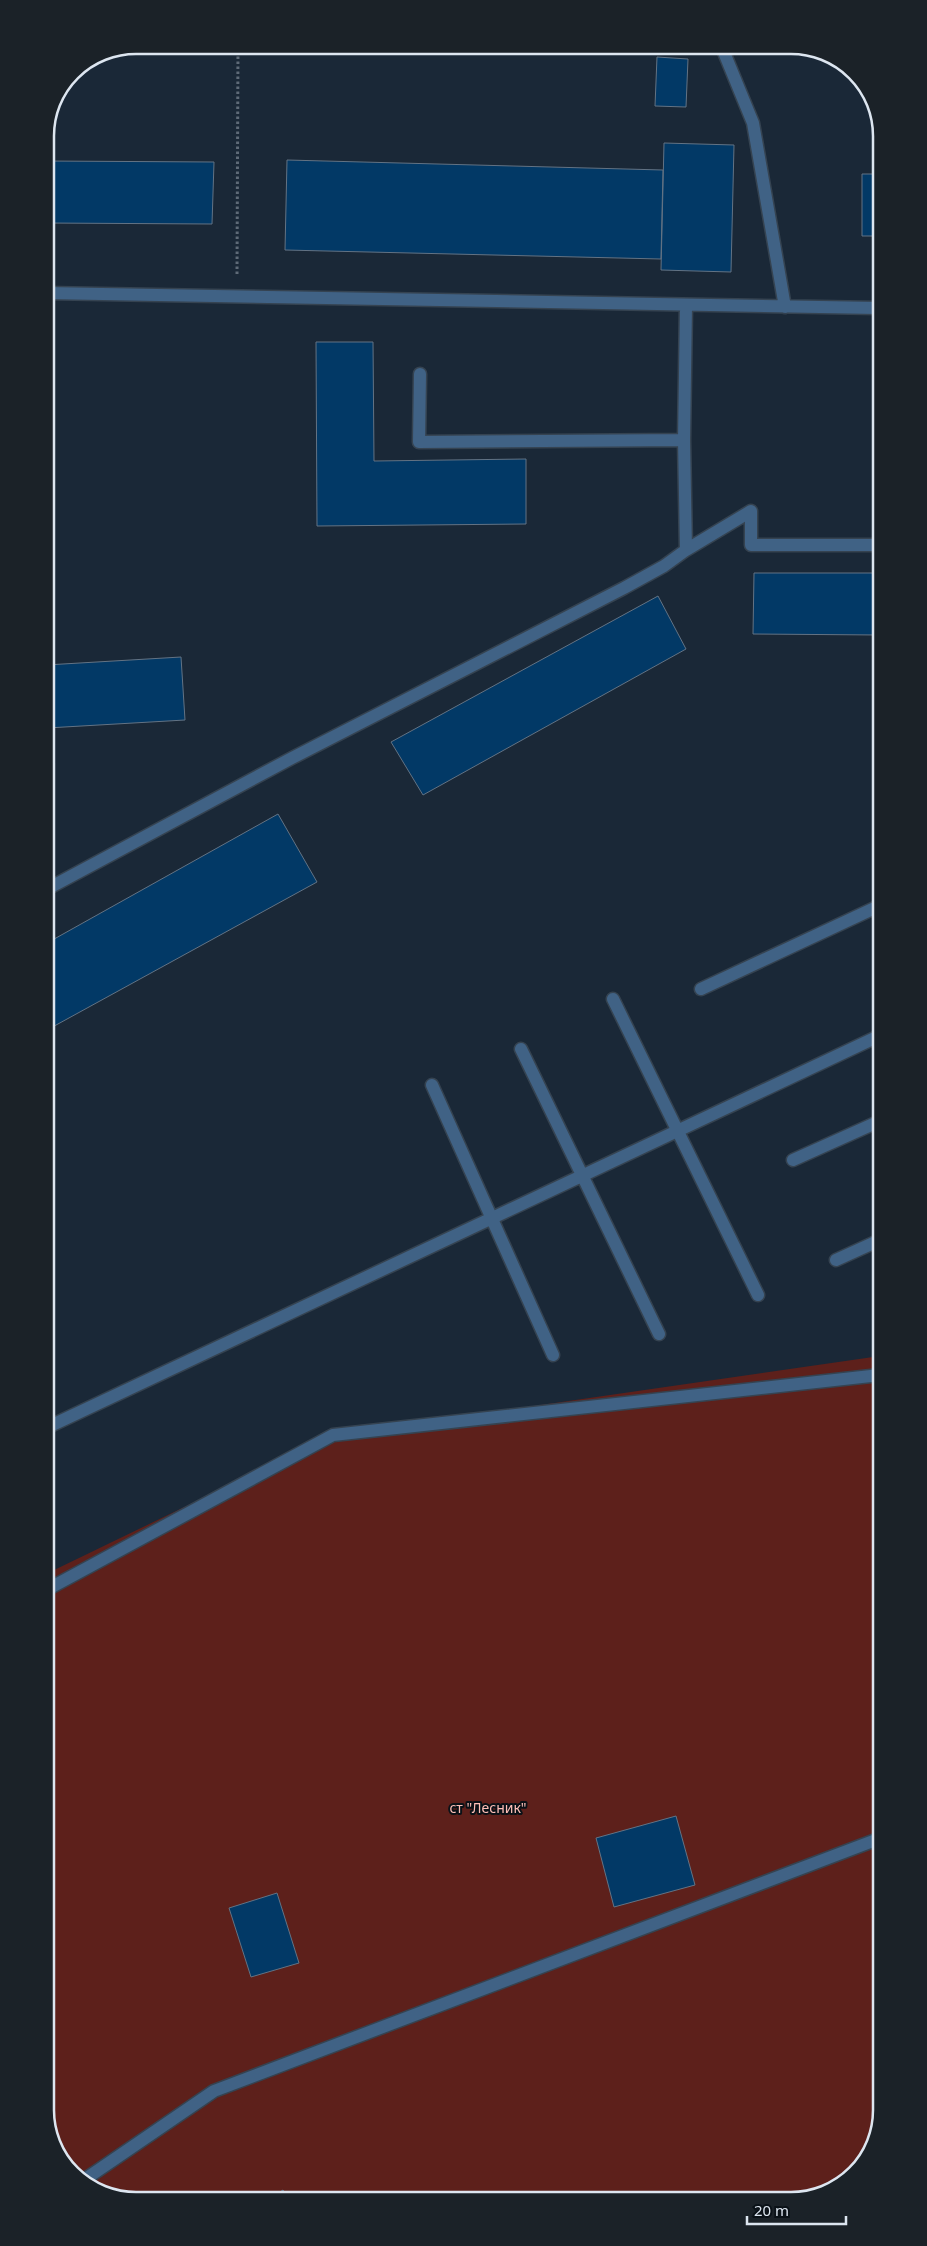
<svg xmlns="http://www.w3.org/2000/svg" width="927" height="2246" viewBox="0 0 927 2246" font-family="'Noto Sans',sans-serif">
<style>
.green{fill:#5d201b}
.building{fill:#023966;stroke:#637384}
.lines{fill:none;stroke-linecap:round;stroke-linejoin:round}
.lane-casing{stroke:#354351;stroke-width:15}
.path{stroke:#5f6b78;stroke-width:3;stroke-dasharray:2.5 2.5;stroke-linecap:butt}
.lane{stroke:#406285;stroke-width:12}
.labels{text-anchor:middle;stroke-width:4;stroke-linejoin:round;paint-order:stroke}
.park-label{font-size:14px;fill:#febfb7;stroke:#0a1117}
.rim{fill:none;stroke:#dde6f0;stroke-width:2.5}
</style>
<rect width="100%" height="100%" fill="#1a2837"/>
<path class="green" d="M880,1356L882,2111L863,2165L820,2196L129,2201L80,2182L50,2139L48,1573L333,1435Z"/>
<path class="building" d="M657,57L688,59L686,107L655,106Z
M664,143L734,145L731,272L661,270Z
M287,160L663,170L661,259L285,250Z
M45,161L214,162L212,224L45,223Z
M862,174H877L878,236H862Z
M316,342H373L374,461L526,459V524L317,526Z
M754,573H878L879,635L753,634Z
M658,596L686,649L423,795L391,742Z
M181,657L185,720L47,728L46,665Z
M278,814L317,882L47,1030V943Z
M676,1816L695,1885L614,1907L596,1838Z
M277,1893L299,1963L251,1977L229,1908Z
M283,2190L289,2200H267Z"/>
<g class="lines">
<defs>
<path id="lane" d="M721,45L753,123L785,307
M46,293L878,308
M420,374L419,442L684,440L686,305
M686,550L751,511V545H878
M47,889L292,758L624,588L664,566L686,550L684,440
M701,989L879,906
M613,999L758,1295
M521,1049L659,1334
M432,1085L553,1355
M793,1160L880,1121
M836,1260L880,1240
M48,1427L879,1036
M48,1589L333,1435L880,1375
M81,2182L214,2091L881,1838"/>
</defs>
<use href="#lane" class="lane-casing"/>
<path class="path" d="M237,274L238,45"/>
<use href="#lane" class="lane"/>
</g>
<g class="labels">
<g class="park-label">
<text x="488" y="1813">ст "Лесник"</text>
</g>
</g>
<path d="M0 0H927V2246H0ZM136 54H791A82 82 0 0 1 873 136V2110A82 82 0 0 1 791 2192H136A82 82 0 0 1 54 2110V136A82 82 0 0 1 136 54Z" fill="#1b2228" fill-rule="evenodd"/>
<path class="rim" d="M136 54H791A82 82 0 0 1 873 136V2110A82 82 0 0 1 791 2192H136A82 82 0 0 1 54 2110V136A82 82 0 0 1 136 54Z"/>
<path d="M747 2216v8h99v-8" fill="none" stroke="#dde6f0" stroke-width="2.5"/>
<text x="754" y="2216" font-size="15" fill="#dde6f0" stroke="#0a1117" stroke-width="4" paint-order="stroke">20 m</text>
</svg>
